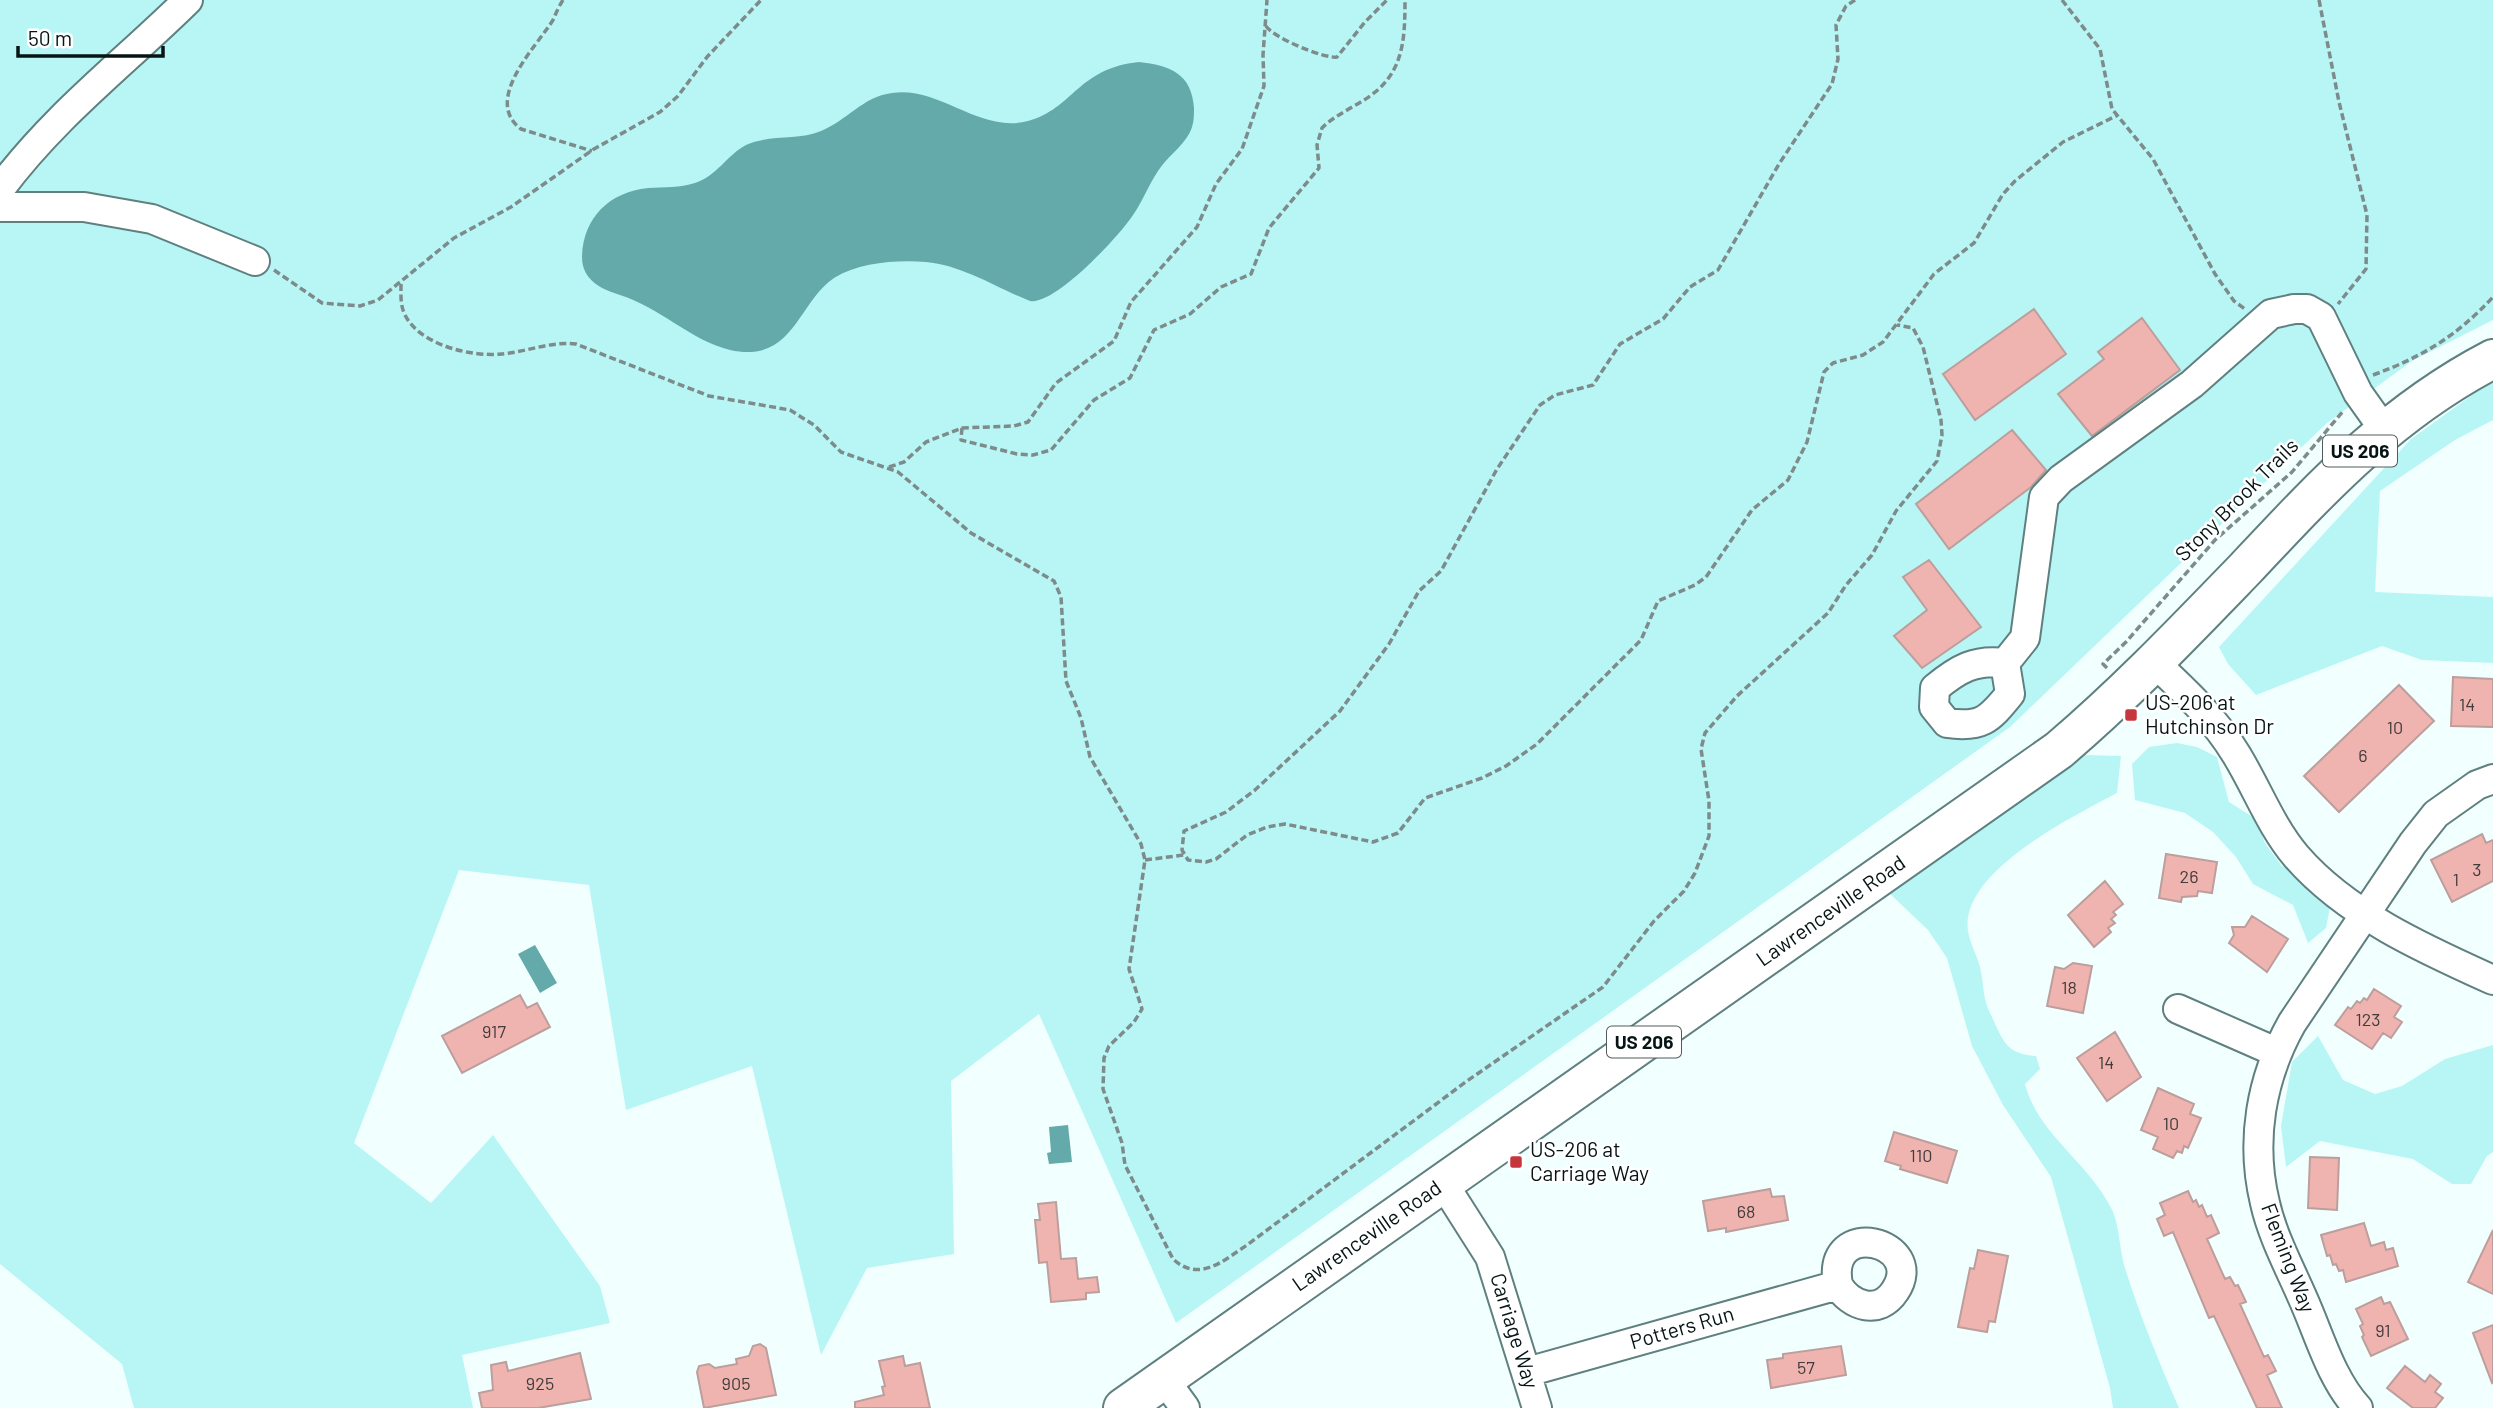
<svg xmlns="http://www.w3.org/2000/svg" width="2493" height="1408" viewBox="0 0 2493 1408" font-family="Barlow,sans-serif">
<style>
.green{fill:#b8f6f6}
.water{fill:#65aaaa}
.building{fill:#efb4b0;stroke:#bc9e9c;stroke-width:2}
.lines{fill:none;stroke-linecap:round;stroke-linejoin:round}
.minor-casing{stroke:#608080;stroke-width:32}
.highway-casing{stroke:#608080;stroke-width:42}
.path{stroke:#7d8b8b;stroke-width:3.5;stroke-dasharray:7 3.5;stroke-linecap:butt}
.minor{stroke:#fff;stroke-width:28}
.highway{stroke:#fff;stroke-width:38}
.poi-dot{fill:#c5363d;stroke:#fff;stroke-width:2.5}
.labels{text-anchor:middle;stroke-width:5;stroke-linejoin:round;paint-order:stroke}
.number-label{font-size:18px;fill:#413c3b}
.shield{fill:#fff;stroke:#515a5a;stroke-width:2}
.shield-label{font-size:19px;font-weight:bold;fill:#071414}
.street-label{font-size:21px;fill:#071414;stroke:#fff}
.poi-label{font-size:21px;fill:#071414;stroke:#fff;text-anchor:start}
</style>
<rect width="100%" height="100%" fill="#f1ffff"/>
<path class="green" d="M0,0H2493V320L2412,361L2327,423L2010,727L1176,1323L1039,1014L951,1081L954,1254L867,1268L821,1355L752,1066L626,1110L589,885L459,870L354,1143L431,1203L493,1135L600,1286L610,1323L462,1355L473,1408H134L122,1364L0,1264Z
M2493,380V420L2455,440L2380,491L2375,592L2493,597V663L2422,660L2382,646L2256,695L2228,664L2219,647L2411,439Z
M2177,743L2197,747L2217,757L2229,802L2256,819L2265,843L2281,865L2308,882L2330,907L2326,928L2308,943L2293,905L2253,884L2236,857L2213,832L2185,813L2135,800L2132,764L2149,747Z
M2085,755L2121,756L2117,793C2074,816 1959,872 1968,931C1970,945 1979,958 1981,972C1984,987 1983,999 1990,1013C2003,1039 2004,1054 2036,1056L2040,1069L2025,1084C2038,1134 2087,1161 2110,1206C2120,1223 2119,1249 2125,1268C2140,1316 2159,1362 2179,1408H2113L2110,1388L2051,1177L2003,1105L1972,1046L1947,958L1928,930L1887,891Z
M2318,1036L2343,1080L2375,1094L2402,1086L2445,1059L2493,1045V1152L2487,1156L2471,1184H2452L2413,1159L2320,1141L2286,1167L2281,1126L2292,1062Z"/>
<path class="water" d="M1139,62C1170,65 1192,74 1194,108C1194,117 1194,125 1189,134C1181,148 1167,157 1158,171C1148,186 1142,203 1131,218C1116,239 1055,305 1030,301C997,288 962,265 926,262C897,260 860,262 834,278C797,303 794,364 730,350C690,340 659,307 620,295C601,289 582,280 582,257C583,218 609,192 648,188C664,187 680,188 695,183C717,176 727,155 746,145C770,134 797,141 821,131C848,120 862,97 892,93C940,86 980,134 1028,121C1073,109 1078,68 1139,62Z
M535,945L557,983L540,993L518,954Z
M1068,1125L1072,1162L1049,1164L1047,1153L1051,1152L1049,1127Z"/>
<path class="building" d="M2034,309L2066,354L1975,420L1943,374Z
M2142,318L2180,370L2092,436L2058,394L2104,359L2098,352Z
M2012,430L2046,470L2031,487L1949,549L1916,504Z
M1929,560L1981,627L1922,668L1894,636L1927,610L1903,577Z
M2453,677L2493,679V727L2451,726Z
M2399,685L2434,721L2339,812L2304,776Z
M2482,834L2486,843L2493,840V881L2452,902L2431,860Z
M2166,854L2217,862L2212,893L2198,891L2197,896L2182,897L2181,902L2159,898Z
M2105,881L2123,904L2113,912L2116,915L2111,919L2115,923L2108,928L2111,932L2094,947L2068,915Z
M2252,916L2288,939L2267,972L2229,943L2234,935L2232,927H2245Z
M2073,963L2092,966L2083,1013L2047,1006L2055,967L2064,969Z
M2374,989L2401,1006L2394,1017L2402,1022L2391,1038L2383,1033L2372,1049L2335,1025L2348,1007L2351,1009L2357,1001L2360,1003L2364,998L2367,1000Z
M520,995L527,1008L537,1003L550,1027L462,1073L442,1036Z
M2115,1032L2141,1077L2107,1101L2077,1058Z
M2158,1088L2194,1104L2190,1114L2201,1118L2188,1148L2184,1146L2182,1153L2177,1151L2173,1158L2153,1149L2158,1137L2141,1130Z
M1894,1132L1957,1151L1947,1183L1900,1169L1901,1166L1885,1161Z
M2310,1157L2339,1158L2337,1210L2308,1208Z
M1770,1189L1772,1197L1784,1196L1788,1220L1726,1232V1228L1708,1231L1703,1201Z
M2188,1191L2193,1202L2196,1200L2199,1207L2202,1205L2207,1217L2211,1215L2219,1233L2207,1239L2225,1279L2230,1277L2235,1286L2238,1285L2246,1302L2240,1304L2264,1357L2268,1355L2276,1371L2267,1375L2282,1408H2257L2214,1316L2209,1318L2173,1232L2164,1236L2157,1219L2165,1215L2160,1203Z
M1056,1202L1061,1259L1076,1258L1078,1279L1097,1277L1099,1292L1086,1293V1299L1051,1302L1047,1262L1039,1263L1035,1220H1040L1038,1204Z
M2364,1223L2371,1246L2384,1242L2386,1250L2393,1248L2398,1266L2346,1282L2343,1270L2339,1271L2336,1264L2333,1265L2330,1255L2327,1256L2321,1235Z
M2493,1230V1294L2468,1282Z
M1978,1250L2008,1256L1995,1322L1989,1321L1987,1332L1958,1327L1970,1268L1974,1269Z
M2381,1297L2384,1304L2390,1302L2408,1339L2371,1356L2362,1337L2364,1335L2360,1326L2363,1324L2356,1309Z
M2493,1325V1382L2492,1383L2473,1333Z
M760,1344L766,1348L776,1395L704,1408L697,1372L699,1366L709,1364L715,1368L737,1364L736,1359L749,1356L753,1346Z
M1841,1346L1846,1375L1771,1388L1767,1360L1783,1358V1354Z
M580,1353L591,1399L538,1408H482L479,1393L493,1390L491,1365L506,1362L508,1371Z
M903,1356L905,1366L920,1363L930,1408H855V1402L884,1395L882,1387L885,1386L879,1361Z
M2405,1366L2425,1382L2430,1375L2441,1384L2435,1392L2443,1398L2435,1408H2413L2387,1388Z"/>
<g class="lines">
<defs>
<path id="minor" d="M0,189C54,116 124,63 188,0
M0,207H84L152,219L255,261
M2005,663L2010,694C1989,720 1981,728 1947,723L1934,707L1935,688C1958,669 1975,659 2005,663L2025,638L2044,497L2061,479L2192,384L2271,314L2294,309H2307L2321,317L2358,393L2385,431
M2155,663C2185,691 2215,719 2236,754C2257,788 2270,825 2296,856C2346,914 2424,949 2493,980
M2178,1009L2276,1052
M1443,1183L1490,1257L1537,1408
M1527,1372L1838,1285C1850,1306 1879,1316 1895,1291C1928,1242 1825,1215 1838,1285
M1164,1379L1185,1408
M2358,1408C2333,1381 2321,1341 2307,1308C2293,1274 2273,1239 2265,1203C2250,1141 2261,1078 2292,1023L2413,843L2436,814L2477,785L2493,779"/>
<path id="highway" d="M1123,1408L2059,750C2126,693 2185,631 2246,568C2323,486 2391,412 2493,359"/>
</defs>
<use href="#minor" class="minor-casing"/>
<use href="#highway" class="highway-casing"/>
<path class="path" d="M563,0C559,6 556,13 553,20C537,46 482,100 521,129L592,151
M1855,0L1846,6L1836,25L1838,59L1832,84L1779,164L1718,270L1690,287L1663,319L1620,344L1593,385L1555,395L1540,405L1497,469L1441,571L1419,591L1389,644L1340,711L1255,790L1226,812L1184,831L1182,850L1188,860L1206,862L1216,859L1247,835L1267,827L1285,824L1373,842L1398,833L1425,798L1482,778L1506,766L1537,744L1641,640L1658,601L1695,585L1706,577L1752,510L1788,480L1807,442L1824,372L1833,363L1863,355L1883,342L1934,274L1974,243L2003,194L2015,181L2063,142L2116,116
M2062,0L2100,49L2112,109L2153,159L2215,274L2234,301L2245,309
M2319,0L2339,102L2367,215L2366,269L2338,304
M1266,26C1272,37 1324,59 1337,57L1365,22L1387,0
M274,270L322,303L360,306L378,300L454,238L511,207L594,149L660,112L678,96L707,57L761,0
M401,284C401,294 400,305 405,315C420,345 471,357 501,354C527,352 550,341 576,344L709,396L790,410L814,425L841,452L898,472L971,533L1054,581L1061,597L1066,681L1081,718L1090,757L1141,844L1145,860L1129,969L1142,1009L1134,1022L1109,1046L1104,1058L1103,1089L1122,1143L1125,1165L1173,1259C1199,1283 1223,1261 1247,1245L1467,1081L1603,987L1654,921L1684,891L1695,873L1709,836V801L1701,749L1705,733L1737,696L1828,613L1846,585L1872,555L1896,511L1937,461L1942,435L1941,420L1923,347L1913,328L1897,325
M2373,375C2422,357 2457,336 2493,297
M962,428L961,440L1017,454L1033,455L1051,450L1094,400L1130,378L1154,330L1190,314L1221,287L1251,274L1269,228L1319,168L1317,145L1322,128C1334,116 1350,109 1364,100C1403,76 1405,43 1405,0
M889,467L904,462L926,442L962,428L1014,426L1028,422L1056,383L1114,341L1131,302L1197,227L1216,184L1242,149L1264,86L1263,55L1267,0
M2107,668L2103,664L2126,642L2215,540L2292,472L2344,410
M1145,860L1184,855"/>
<use href="#minor" class="minor"/>
<use href="#highway" class="highway"/>
</g>
<g class="poi-dot">
<rect x="2124" y="708" width="14" height="14" rx="3.5"/>
<rect x="1509" y="1155" width="14" height="14" rx="3.5"/>
</g>
<g class="labels">
<g class="number-label">
<text x="2467" y="711">14</text>
<text x="2395" y="734">10</text>
<text x="2363" y="762">6</text>
<text x="2477" y="876">3</text>
<text x="2189" y="883">26</text>
<text x="2456" y="886">1</text>
<text x="2069" y="994">18</text>
<text x="2368" y="1026">123</text>
<text x="494" y="1038">917</text>
<text x="2106" y="1069">14</text>
<text x="2171" y="1130">10</text>
<text x="1921" y="1162">110</text>
<text x="1746" y="1218">68</text>
<text x="2383" y="1337">91</text>
<text x="1806" y="1374">57</text>
<text x="540" y="1390">925</text>
<text x="736" y="1390">905</text>
</g>
<g class="shield">
<rect x="2323" y="435.5" width="74" height="31" rx="5"/>
<rect x="1607" y="1026.5" width="74" height="31" rx="5"/>
</g>
<g class="shield-label">
<text x="2360" y="458">US 206</text>
<text x="1644" y="1049">US 206</text>
</g>
<g class="street-label">
<text transform="translate(2237 500) rotate(-45)" y="7">Stony Brook Trails</text>
<text transform="translate(1831 911) rotate(-35)" y="7">Lawrenceville Road</text>
<text transform="translate(1367 1236) rotate(-35)" y="7">Lawrenceville Road</text>
<text transform="translate(2288 1258) rotate(69)" y="7">Fleming Way</text>
<text transform="translate(1682 1328) rotate(-16)" y="7">Potters Run</text>
<text transform="translate(1514 1331) rotate(73)" y="7">Carriage Way</text>
</g>
<g class="poi-label">
<text x="2145" y="710">US-206 at<tspan x="2145" dy="24">Hutchinson Dr</tspan></text>
<text x="1530" y="1157">US-206 at<tspan x="1530" dy="24">Carriage Way</tspan></text>
</g>
</g>
<path d="M18 46v10h145v-10" fill="none" stroke="#071414" stroke-width="3.5"/>
<text x="28" y="46" font-size="21" fill="#071414" stroke="#ffffff" stroke-width="5" paint-order="stroke">50 m</text>
</svg>
